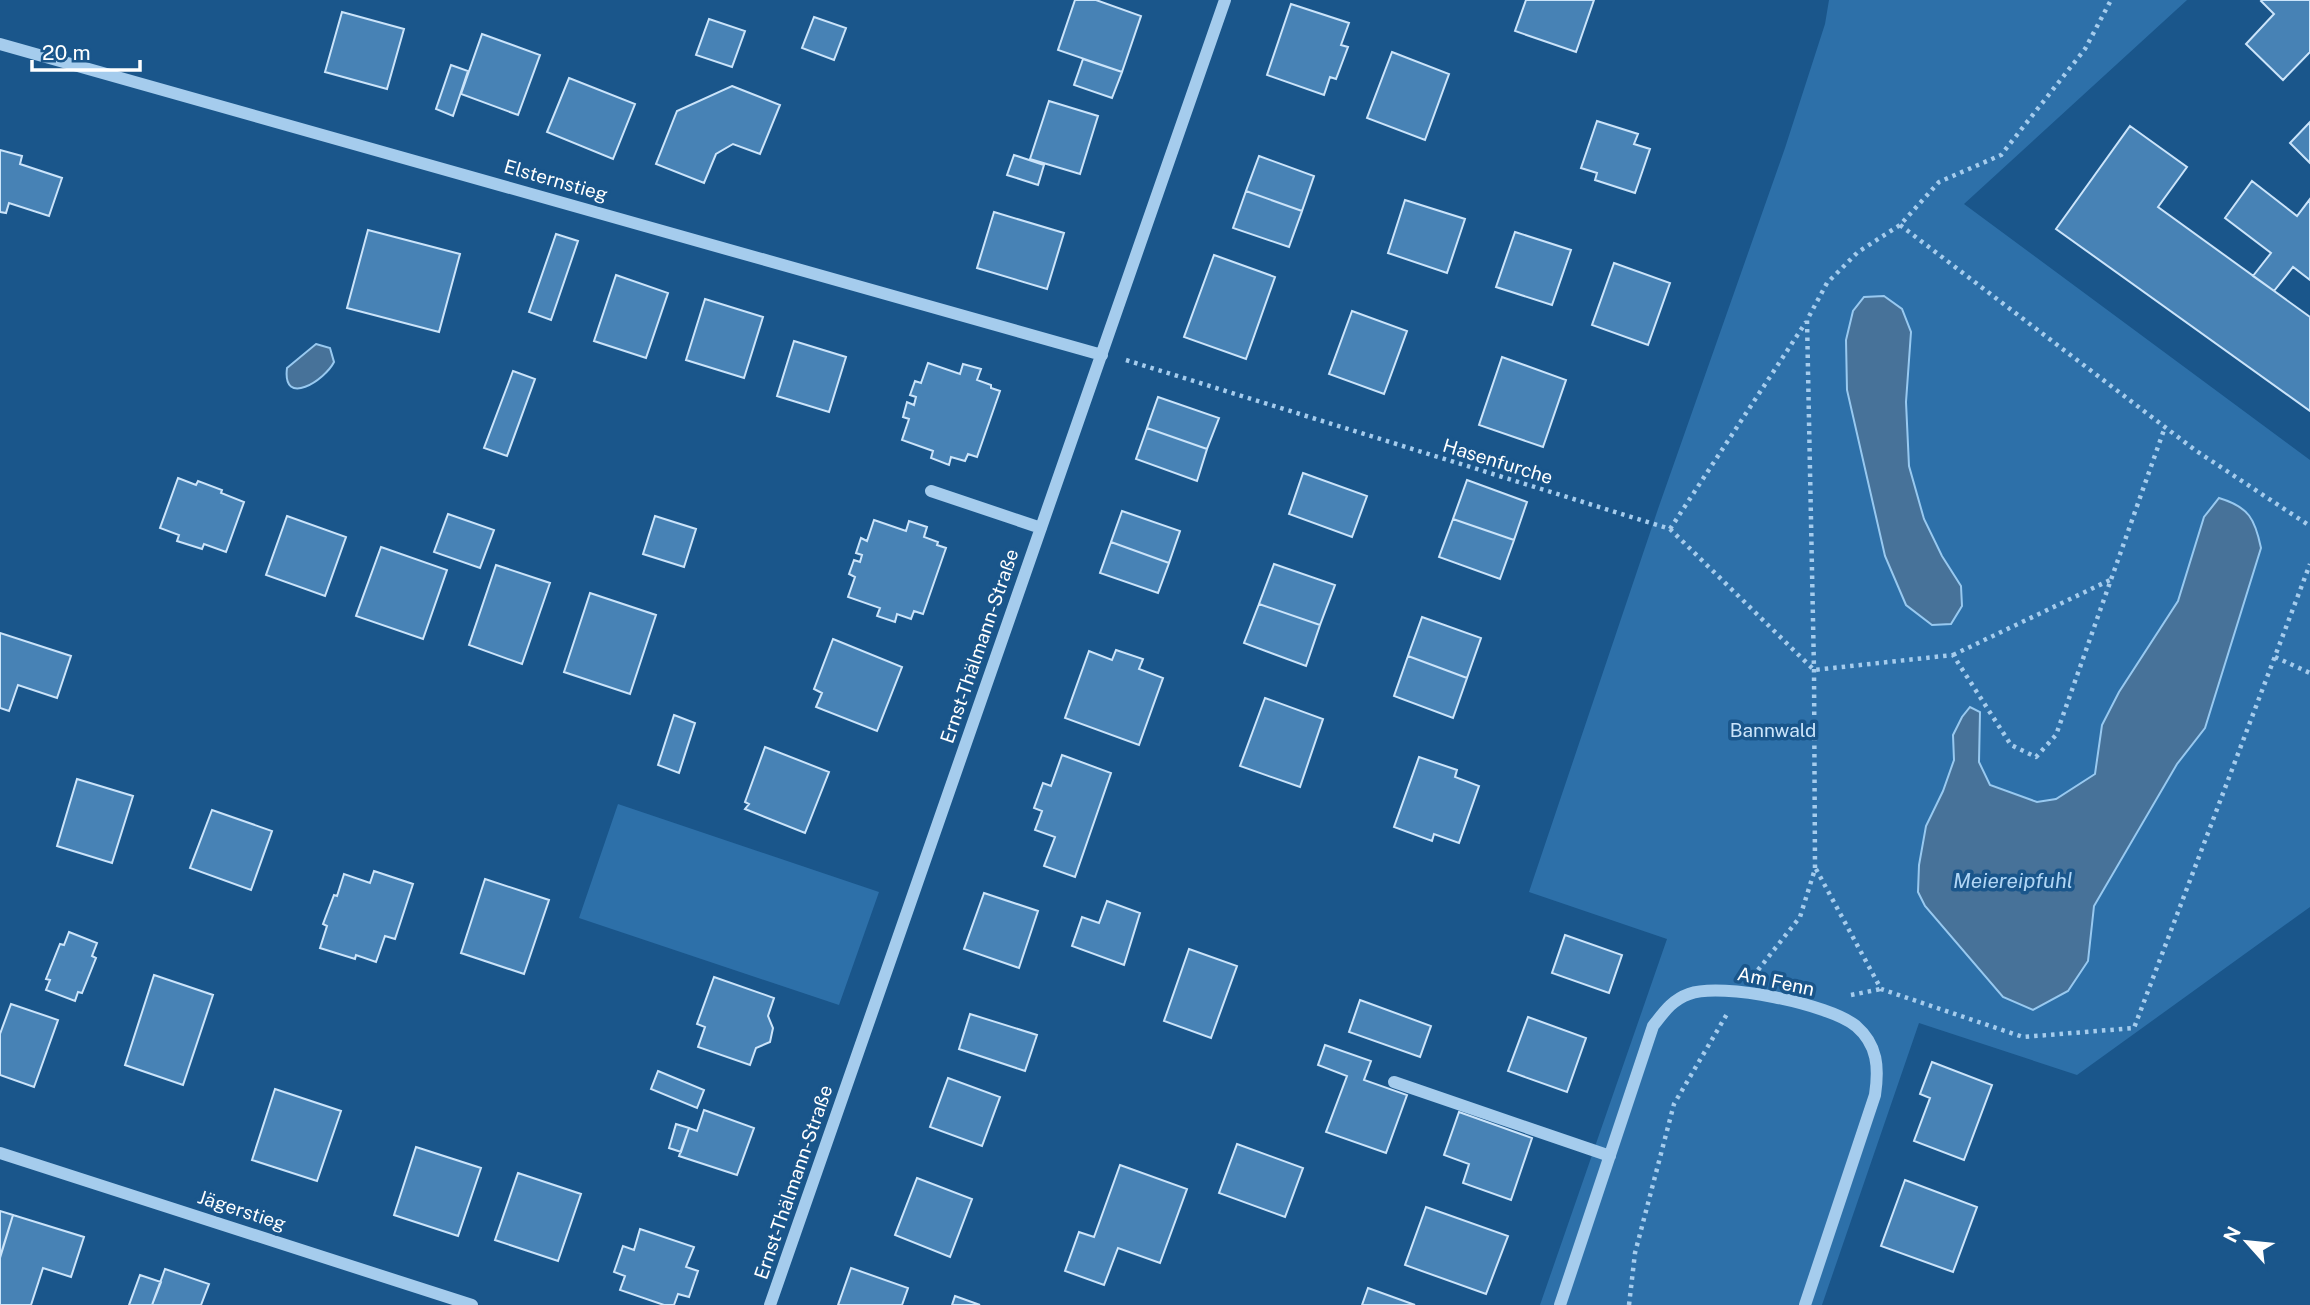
<svg xmlns="http://www.w3.org/2000/svg" width="2310" height="1305" viewBox="0 0 2310 1305" font-family="'Public Sans',sans-serif">
<style>
.green{fill:#2d70a9;fill-rule:evenodd}
.water{fill:#477299;stroke:#98c9f0;stroke-width:2}
.building{fill:#4782b5;stroke:#cbe4fa;stroke-width:2}
.lines{fill:none;stroke-linecap:round;stroke-linejoin:round}
.path{stroke:#a5cced;stroke-width:4.5;stroke-dasharray:3.5 5;stroke-linecap:butt}
.minor{stroke:#a5cced;stroke-width:12}
.labels{text-anchor:middle;stroke-width:7;stroke-linejoin:round;paint-order:stroke}
.street-label{font-size:19px;fill:#fff;stroke:#1a568b}
.park-label{font-size:19px;fill:#cbe4fa;stroke:#1a568b}
.water-label{font-size:21px;font-style:italic;fill:#b1d6f5;stroke:#1a568b}
</style>
<rect width="100%" height="100%" fill="#1a568b"/>
<path class="green" d="M1829,0H2187L1964,204L2310,460V907L2077,1075L1919,1023L1822,1305H1540L1667,939L1529,892L1658,509L1785,148L1825,24ZM1906,402C1907,423 1905,446 1909,467C1917,511 1938,549 1961,586L1863,463ZM2204,517L2206,728L2177,764L2094,906L2088,961L2003,997L1925,906L1918,892L1943,791L1954,760L1953,735L1979,762L1990,786L2037,802L2056,799L2095,774L2102,725L2119,692L2178,601Z
M618,804L879,892L839,1005L579,918Z"/>
<path class="water" d="M1884,296L1902,309L1911,332L1906,402L1909,466L1924,519L1942,556L1961,586L1962,606L1951,624L1932,625L1906,605L1885,556L1847,390L1846,340L1853,311L1864,297Z
M316,344L330,348L334,362C325,380 282,408 287,368Z
M2219,498C2249,507 2255,519 2261,548L2205,728L2177,764L2094,906L2088,961L2068,991L2033,1010L2003,997L1925,906L1918,892L1919,865L1926,826L1943,791L1954,760L1953,735L1962,717L1970,707L1980,712L1979,762L1990,785L2037,802L2056,799L2095,774L2102,725L2119,692L2178,601L2204,517Z"/>
<path class="building" d="M1075,0H1096L1141,16L1122,72L1058,50Z
M1526,0H1594L1576,52L1515,31Z
M2262,0H2310V52L2283,80L2246,44L2274,14L2261,1Z
M1291,4L1349,23L1341,45L1348,47L1336,79L1330,77L1324,95L1267,75Z
M342,12L404,29L387,89L325,72Z
M814,17L846,28L834,60L802,48Z
M709,19L745,31L732,67L696,55Z
M482,34L540,55L518,115L461,94Z
M1392,52L1449,74L1425,140L1367,118Z
M1083,59L1122,72L1112,98L1074,85Z
M451,65L468,71L453,116L436,109Z
M569,78L635,104L613,159L547,132Z
M732,86L780,105L760,154L733,144L716,154L704,183L656,164L677,111Z
M1049,101L1098,116L1080,174L1030,159Z
M1597,121L1638,134L1634,144L1650,149L1635,193L1595,180L1597,173L1581,168Z
M2310,122V163L2290,143Z
M2130,126L2187,167L2158,207L2310,317V411L2056,229Z
M0,150L22,156L20,164L62,178L49,216L9,203L6,213L0,212Z
M1014,155L1044,165L1038,185L1007,175Z
M1259,156L1314,176L1302,211L1246,191Z
M2252,181L2297,216L2310,199V280L2293,267L2274,291L2253,276L2271,253L2225,218Z
M1246,191L1302,211L1289,247L1233,228Z
M1405,200L1465,219L1447,273L1388,253Z
M994,212L1064,233L1047,289L977,268Z
M368,230L460,254L439,332L347,308Z
M1515,232L1571,250L1552,305L1496,287Z
M556,234L578,241L551,320L529,312Z
M1214,255L1275,277L1246,359L1184,337Z
M1614,263L1670,283L1648,345L1592,325Z
M616,275L668,293L646,358L594,341Z
M705,299L763,317L744,378L686,360Z
M1352,311L1407,331L1384,394L1329,374Z
M794,341L846,357L829,412L777,396Z
M1502,357L1566,380L1543,447L1479,425Z
M928,363L960,374L963,364L981,369L977,380L991,385V388L1000,391L977,457L968,454L965,461L951,457L949,465L931,458L933,451L902,440L909,419L903,417L907,402L914,405L916,397L910,395L915,381L921,383Z
M513,371L535,379L507,456L484,448Z
M1158,397L1219,418L1207,449L1147,428Z
M1147,428L1207,449L1197,481L1136,459Z
M1303,473L1367,496L1352,537L1289,514Z
M178,478L196,485L198,481L222,490L221,493L244,502L226,552L204,544L202,549L177,541L179,535L160,528Z
M1467,480L1527,502L1514,540L1453,519Z
M1122,511L1180,531L1169,563L1111,542Z
M448,514L494,530L480,568L434,552Z
M287,516L346,537L325,596L266,575Z
M655,516L696,529L684,567L643,554Z
M1453,519L1514,540L1500,579L1439,557Z
M874,520L906,531L909,521L927,527L924,537L938,542L937,545L946,548L923,614L914,611L911,619L897,614L895,622L877,616L880,608L848,597L855,577L849,574L854,560L860,562L862,555L856,553L861,538L867,541Z
M1111,542L1169,563L1158,593L1100,573Z
M381,547L447,570L423,639L356,616Z
M1274,564L1335,585L1320,625L1259,604Z
M496,565L550,583L522,664L469,645Z
M590,593L656,615L630,694L564,672Z
M1259,604L1320,625L1306,666L1244,643Z
M1422,617L1481,638L1467,678L1408,656Z
M0,633L71,656L57,698L18,685L9,711L0,708Z
M833,639L902,667L877,731L816,707L822,693L814,689Z
M1116,650L1143,659L1139,669L1163,678L1139,745L1065,718L1089,651L1112,660Z
M1408,656L1467,678L1453,718L1394,696Z
M1265,698L1323,719L1300,787L1240,766Z
M674,715L695,723L679,773L658,765Z
M765,747L829,772L805,833L745,809L749,804L745,802Z
M1062,755L1111,773L1075,877L1044,866L1055,837L1035,830L1042,811L1034,808L1043,783L1051,786Z
M1419,757L1457,770L1455,777L1479,786L1459,843L1434,834L1432,841L1394,827Z
M77,779L133,796L112,863L57,846Z
M212,810L272,831L251,890L190,868Z
M374,871L413,884L395,939L385,936L376,962L356,955L355,959L320,948L327,926L323,924L334,895L337,896L344,874L370,883Z
M485,879L549,900L524,974L461,953Z
M984,893L1038,911L1019,968L964,949Z
M1107,901L1140,913L1124,965L1072,946L1082,917L1099,923Z
M69,932L97,943L92,956L96,958L82,993L78,992L75,1001L46,990L50,980L46,979L60,944L64,945Z
M1565,935L1622,955L1609,993L1552,973Z
M1189,949L1237,966L1211,1038L1164,1021Z
M154,975L213,995L183,1085L125,1065Z
M714,977L774,998L768,1016L773,1028L770,1042L756,1048L750,1065L698,1047L705,1027L697,1024Z
M1360,1000L1431,1026L1420,1057L1349,1032Z
M11,1004L58,1020L34,1087L0,1075V1034Z
M970,1014L1037,1035L1025,1071L959,1049Z
M1528,1017L1586,1038L1567,1092L1508,1071Z
M1325,1045L1371,1061L1364,1080L1407,1095L1386,1153L1326,1132L1347,1076L1318,1065Z
M1932,1062L1992,1085L1964,1160L1914,1141L1930,1098L1920,1094Z
M658,1071L704,1090L697,1108L651,1089Z
M948,1078L1000,1097L982,1146L930,1127Z
M275,1089L341,1111L317,1181L252,1160Z
M704,1110L754,1128L737,1175L679,1156L689,1128L697,1131Z
M1459,1112L1532,1138L1511,1200L1463,1183L1469,1164L1444,1155Z
M676,1124L689,1128L681,1152L669,1148Z
M1237,1144L1303,1168L1285,1217L1219,1193Z
M416,1147L481,1168L458,1236L394,1215Z
M1120,1165L1187,1189L1160,1263L1118,1248L1104,1285L1065,1271L1079,1232L1094,1237Z
M518,1173L581,1194L558,1261L495,1240Z
M917,1178L972,1199L950,1257L895,1235Z
M1905,1180L1977,1207L1953,1272L1881,1246Z
M1426,1207L1508,1236L1486,1294L1405,1265Z
M0,1211L13,1215L0,1258Z
M13,1215L84,1237L71,1277L43,1268L31,1305H0V1257Z
M640,1229L694,1247L686,1267L698,1271L689,1297L678,1294L674,1305H664L620,1290L625,1276L614,1272L623,1246L634,1250Z
M851,1268L908,1288L902,1305H838Z
M165,1269L209,1284L201,1305H152Z
M140,1275L161,1282L152,1305H129Z
M1368,1288L1415,1305H1362Z
M955,1296L980,1305H952Z"/>
<g class="lines">
<path class="path" d="M1900,225L2195,450L2310,526
M1126,360L1670,529L1814,670L1953,655L2011,745L2036,757L2056,735L2165,427
M1670,529L1806,322
M1953,655L2110,580
M2275,657L2310,673
M1816,869L1881,989L2023,1037L2134,1028L2310,564
M1758,970L1800,917L1815,869L1814,670L1807,320L1827,283L1858,252L1900,225L1939,182L2001,155L2085,49L2111,0
M1851,995L1881,989
M1629,1305L1635,1253L1674,1104L1727,1014"/>
<path class="minor" d="M0,44L1102,355
M931,491L1041,528
M1394,1082L1610,1156
M0,1153L472,1305
M770,1305L1225,0
M1560,1305L1653,1026C1664,1012 1672,1000 1689,994C1722,982 1829,1004 1856,1026C1878,1045 1879,1068 1875,1095L1805,1305"/>
</g>
<g class="labels">
<g class="street-label">
<text transform="translate(556 180) rotate(16)" y="7">Elsternstieg</text>
<text transform="translate(1498 461) rotate(17)" y="7">Hasenfurche</text>
<text transform="translate(979 646) rotate(-71)" y="7">Ernst-Thälmann-Straße</text>
<text transform="translate(1776 981) rotate(12)" y="7">Am Fenn</text>
<text transform="translate(793 1182) rotate(-71)" y="7">Ernst-Thälmann-Straße</text>
<text transform="translate(242 1210) rotate(18)" y="7">Jägerstieg</text>
</g>
<g class="park-label">
<text x="1773" y="737">Bannwald</text>
</g>
<g class="water-label">
<text x="2013" y="888">Meiereipfuhl</text>
</g>
</g>
<g transform="translate(2247 1242) rotate(297)" stroke="#1a568b" stroke-width="5" paint-order="stroke">
<path d="M0-5L12 26L0 18L-12 26Z" fill="#ffffff"/>
<text y="-10" font-size="19" font-weight="bold" text-anchor="middle" fill="#ffffff">N</text>
</g>
<path d="M32 60v10h108v-10" fill="none" stroke="#ffffff" stroke-width="3.5"/>
<text x="42" y="60" font-size="21" fill="#ffffff" stroke="#1a568b" stroke-width="5" paint-order="stroke">20 m</text>
</svg>
